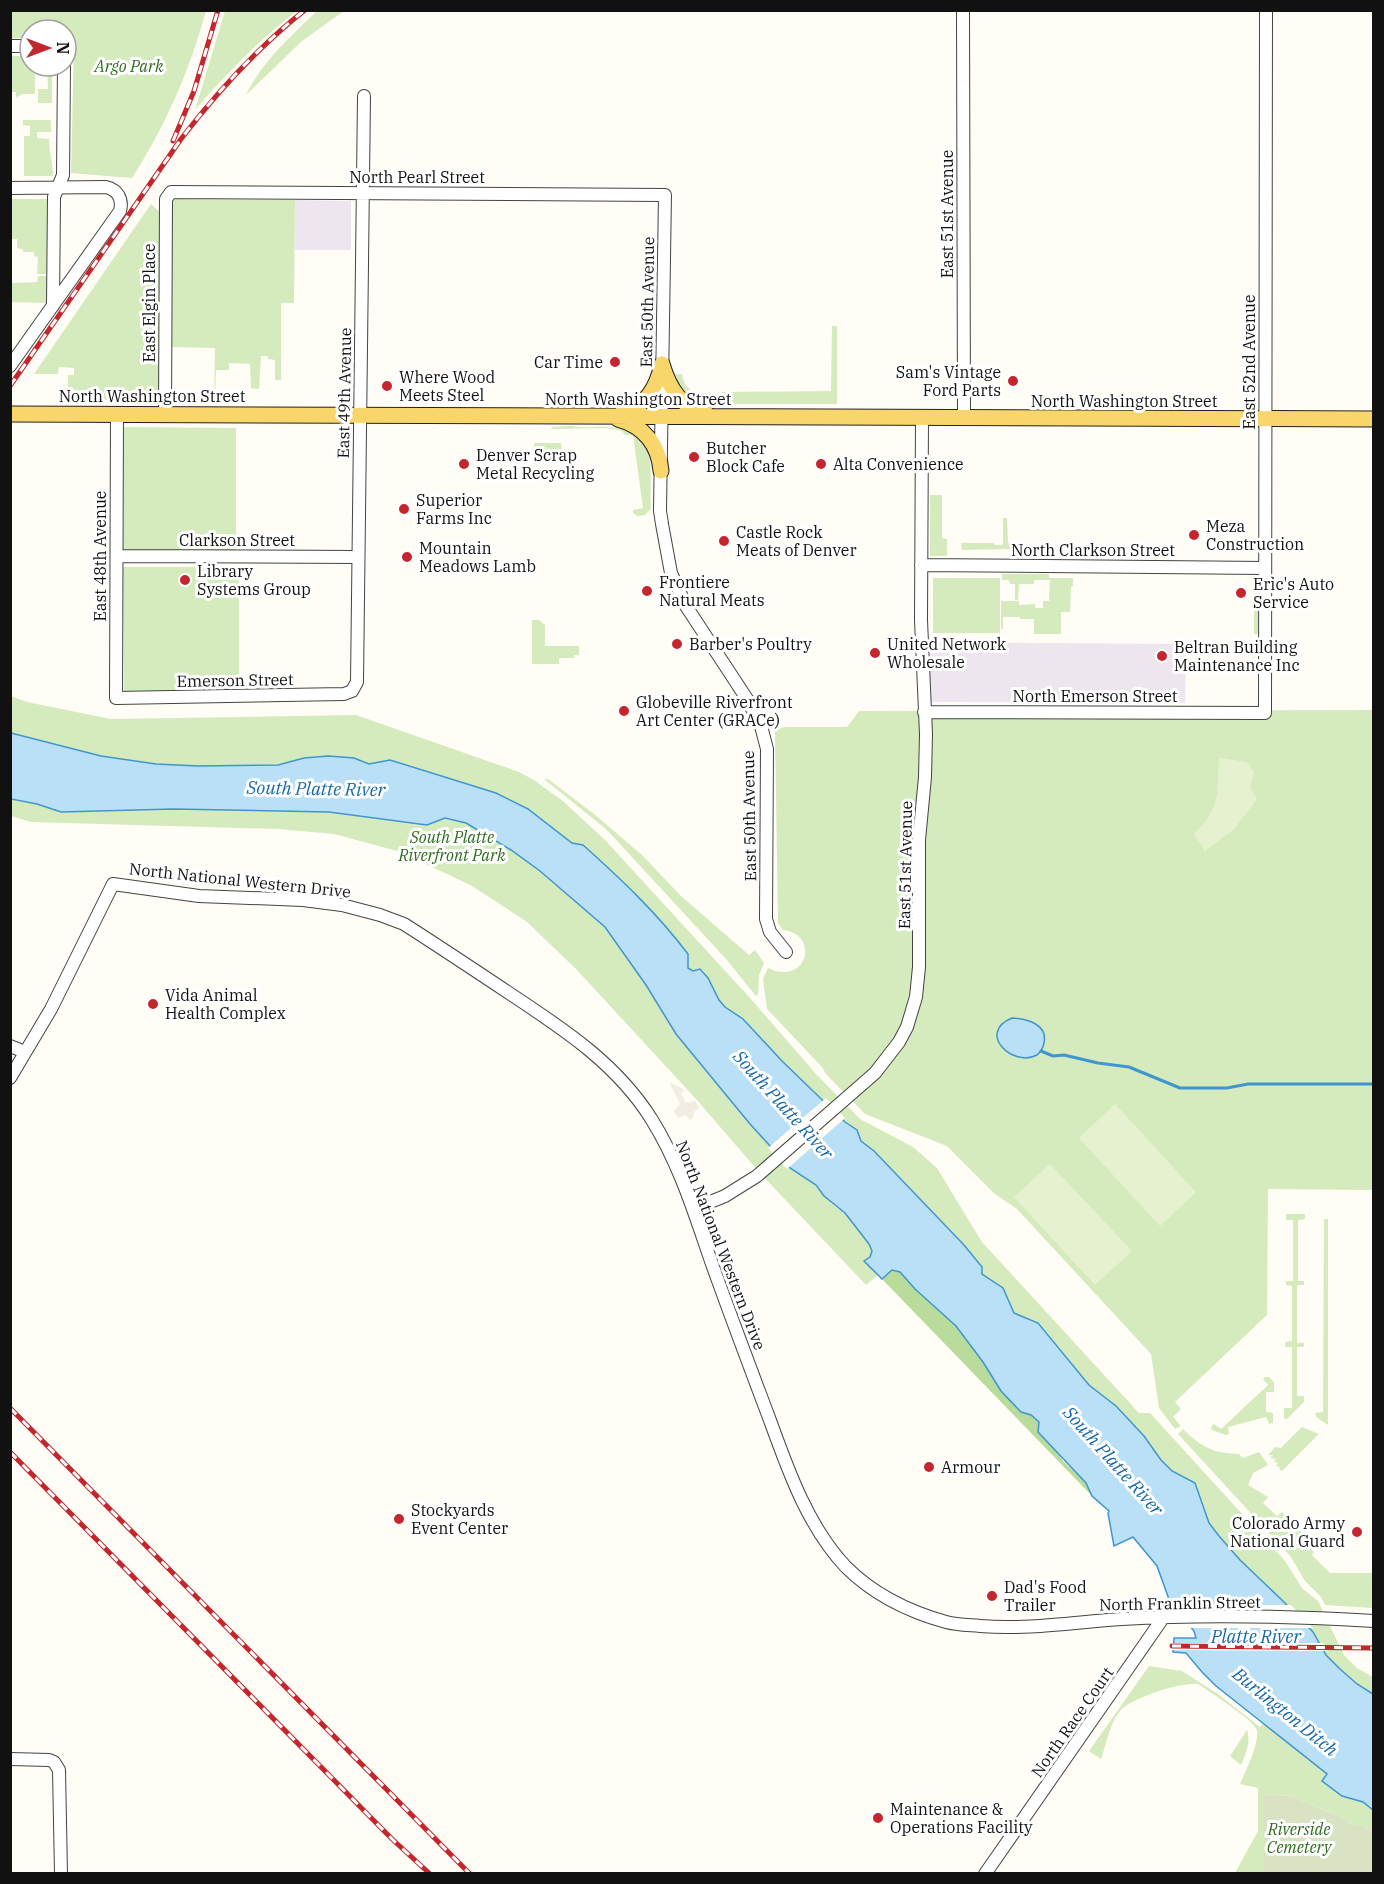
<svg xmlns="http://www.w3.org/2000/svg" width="1384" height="1884" viewBox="0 0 1384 1884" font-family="'IBM Plex Serif',serif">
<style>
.industrial{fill:#eee6ef}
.green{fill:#d5ebbd}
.forest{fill:#b9dc9c}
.cemetery{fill:#d9e3c4}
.pitch{fill:#e6f2cf}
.plaza{fill:#f1ede2}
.water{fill:#b9e0f7;stroke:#3f96cf;stroke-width:1.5}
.pier{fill:#fffdf5}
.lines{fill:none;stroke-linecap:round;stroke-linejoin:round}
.stream{stroke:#3f96cf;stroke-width:3}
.minor-casing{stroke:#444;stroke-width:14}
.major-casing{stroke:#222;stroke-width:17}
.minor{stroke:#fff;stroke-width:12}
.major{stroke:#f9d66b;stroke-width:15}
.rail-casing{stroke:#c4262e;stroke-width:5}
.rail{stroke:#fff;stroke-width:3;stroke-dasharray:9;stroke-linecap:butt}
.poi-dot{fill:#c4262e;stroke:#fff;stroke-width:2}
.labels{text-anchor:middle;stroke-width:6;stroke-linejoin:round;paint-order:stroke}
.park-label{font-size:16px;font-style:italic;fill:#2f6b1f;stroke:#fff}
.street-label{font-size:16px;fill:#111;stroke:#fff}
.poi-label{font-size:16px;fill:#111;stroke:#fff;text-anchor:start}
.water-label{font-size:18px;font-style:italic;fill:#1768a6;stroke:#fff}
</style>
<rect width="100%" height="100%" fill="#fffdf5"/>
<path class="industrial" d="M295,200L351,201V250H295Z
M930,642L1186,644L1185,703L930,702Z"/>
<path class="green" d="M11,10L206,11C190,70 165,127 132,178L71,173L74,39L66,38V30H30V38H11Z
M318,10L344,11L302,41L246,95C262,61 291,36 318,10Z
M225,11H297C259,40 227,73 195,110Z
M11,56H30V66H35V94H22L16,98V92H12L11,99Z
M47,66H52V103H38V89H48Z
M23,120H51V132H37V138L49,139C49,152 53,163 53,176H24V136H30V126L23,125Z
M11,199H48L47,274H37L38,257L34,256V252H23V249L17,248V239H11Z
M171,199L295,200L294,303H281V380H275V360L268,359V356H261L259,389L251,388L250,364L229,363V370H216L215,394H226V399H214L215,348L170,347Z
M151,204L160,212L161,400H68V375H74V368L59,367L58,374H34Z
M38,276H47V303L11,302V283L37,282Z
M832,326H837V404H714L696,400L684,394L677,382L676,374H682C685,396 704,395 722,395V392L831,391Z
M572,426C583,429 597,426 609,427C663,432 648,471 651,509L645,515L637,516L633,513V510L643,508L633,435H625L622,431L607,428L551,429L552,427Z
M124,427L236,428V552L123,551Z
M534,443H561L562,459L551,462V452H534Z
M930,495H942V538L947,539V556H930Z
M1003,518H1007L1008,543H1012V549L962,550L961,543H994V545H1003Z
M123,567H239V691H124Z
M1254,573L1258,576V634H1254Z
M1002,574H1049V578H1073V586H1071L1070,612H1061V634H1034V619H1020V617H1003V629H1001V601H1019V605L1035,604V608H1043V601H1049L1050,580H1034V584H1019L1018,600H1015V584H1010L1009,580H1002Z
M933,578H1000V633H933Z
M532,620H539L545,625V646H579V655H574V658H559V664H532Z
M11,696L27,702L111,719L356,715L519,772L534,780L564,802L605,840L750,998L817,1075L860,1119L913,1147L937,1168L982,1242L1139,1413H1150L1285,1561L1302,1588L1318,1601L1344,1655L1357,1668L1373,1677V1694L1357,1684L1340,1669L1326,1655L1313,1632L1240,1560L1219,1536L1209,1523L1195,1483L1172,1471L1161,1460L1144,1436L1116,1406L1089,1385L1038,1323L1014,1313L1003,1288L982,1274V1267L964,1245L874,1151L861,1141L857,1130L845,1122L782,1061L743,1019L725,1007L719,1000L708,978L700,969L693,972L688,968V954C657,913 621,879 583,845L572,843L527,809L496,793L390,760L369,764L353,758H304L278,765L198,766L156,764L101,756L11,733Z
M1373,710V1190L1268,1189L1267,1315L1175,1402L1181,1409L1173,1417L1181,1426L1175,1429L1159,1408L1151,1354L1017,1209L995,1194L947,1146L865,1114L826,1074L822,1067L767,1009L763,979L768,968C808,987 820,934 783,930L778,923L775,732L778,729L785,727H847L859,711Z
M544,779H548L594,814L642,855L680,895L749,955L755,950L764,963L759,975L758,994L756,996L726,959L607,830Z
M10,799L37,804L61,812L173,809L329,812L427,825L445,818L466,823L511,850L540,871L605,927L646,985L676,1034L728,1097L804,1176C819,1187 829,1205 845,1213C850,1221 870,1243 871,1249C872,1255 869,1258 865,1261L878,1275L866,1285L759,1172L696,1099L576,969L527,922L472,886L401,852L334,834L278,829L31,822L11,816Z
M1286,1214H1305V1219L1298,1220V1281H1304V1285H1297V1343H1304V1347H1297V1396H1304V1402L1287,1419L1284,1418V1408H1292V1347H1285V1342L1292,1341V1286L1286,1285V1281H1293V1220H1286Z
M1324,1219H1328V1425L1316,1417L1315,1413L1323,1412Z
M1265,1377H1269L1274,1382V1392H1266V1412L1273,1413V1423L1269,1424L1266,1417L1228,1427L1229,1434L1226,1435L1212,1430L1211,1427L1214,1424L1221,1429L1268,1385L1263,1379Z
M1302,1427L1319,1434L1282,1471L1279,1469L1280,1467L1276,1466L1278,1463L1274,1462L1276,1459L1270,1458L1273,1455H1268L1275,1447L1281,1448Z
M1183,1429C1201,1447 1213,1453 1239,1454L1243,1458L1259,1452L1268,1465L1253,1473L1248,1485L1268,1497L1263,1503L1277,1516L1282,1512L1302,1532L1298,1536L1314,1552L1312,1555L1330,1573H1373V1608L1325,1605L1321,1597L1305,1581L1291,1557L1178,1434Z
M1149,1666L1182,1671L1218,1694L1260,1727L1263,1723L1327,1774L1342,1796L1363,1802L1373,1810V1831L1362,1826H1353L1343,1818L1290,1796L1265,1794L1264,1873H1235L1258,1831V1788L1240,1784C1246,1770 1259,1745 1257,1730C1254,1720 1208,1691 1198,1684C1181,1682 1131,1698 1120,1711C1110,1723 1106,1745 1101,1759L1089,1751Z
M1247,1730C1251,1741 1246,1754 1241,1765L1230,1756Z"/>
<path class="forest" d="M892,1270L900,1272L915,1289L956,1326L983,1362L1001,1391L1021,1412L1031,1415L1039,1422L1063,1461L1086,1483L1092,1496L882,1279Z"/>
<path class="cemetery" d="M1264,1794L1290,1796L1343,1818L1353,1826H1362L1373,1831V1873H1264Z"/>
<path class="pitch" d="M1219,758L1247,762L1254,772L1250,788L1257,799L1234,829L1205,851L1194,834C1223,804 1216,795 1219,758Z
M1115,1104L1196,1192L1160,1226L1079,1138Z
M1050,1164L1132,1251L1095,1285L1014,1197Z"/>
<path class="plaza" d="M669,1082L685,1090L681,1093L685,1102L688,1103L695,1101L699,1108L694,1112L693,1118L689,1120L686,1115L678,1118L674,1111L680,1104Z"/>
<path class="water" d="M11,733L101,756L156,764L198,766L278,765L304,758L328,756L354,758L369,764L390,760L496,793L528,809L572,843L583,845C621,879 657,913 688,954V968L693,971L700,969L708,978L719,1000L725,1007L743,1019L782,1061L845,1122L857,1130L861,1141L874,1151L964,1245L982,1267V1274L1003,1288L1014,1313L1038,1323L1089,1385L1116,1406L1144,1436L1161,1460L1172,1471L1195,1483L1209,1523L1219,1536L1240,1560L1283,1601L1313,1632L1326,1655L1340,1669L1357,1684L1373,1694V1810L1363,1802L1342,1796L1322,1781L1327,1774L1216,1686L1202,1672L1186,1653L1173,1652L1174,1638H1196L1194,1631L1170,1602L1157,1566L1133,1537L1114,1546L1108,1513L1109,1511L1092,1496L1086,1483L1038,1432L1039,1422L1031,1415L1021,1412L1001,1391L983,1362L956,1326L915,1289L900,1272L892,1270L882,1279L864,1261L870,1257L872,1251L869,1244L845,1213L824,1196L816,1185L790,1168L750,1124L676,1034L646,985L605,927L540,871L511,850L466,823L445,818L427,825L329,812L173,809L61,812L37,804L11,799Z
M1012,1018C1027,1019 1048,1024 1044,1043C1043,1048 1041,1052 1037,1055C1013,1068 976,1033 1012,1018Z"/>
<path class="pier" d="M826,1098L845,1118L787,1169L768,1148Z
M1171,1605H1291L1313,1628H1188Z
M1172,1643H1323L1328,1651L1172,1650Z"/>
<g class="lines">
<path class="stream" d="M1041,1051L1053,1056L1064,1055L1098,1063L1129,1067L1180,1088H1227L1248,1084H1374"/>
<defs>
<path id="minor" d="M963,10L964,418
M10,46H30
M10,188L106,187C118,190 123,199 120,211L10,366
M53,306L54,197L63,175L64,66
M117,414L116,698L344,694L352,691L357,682L364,96
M165,414L166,199L171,192L665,195L660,511L662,524L671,573L686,606L747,699L761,726L767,749L766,919L770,932L786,952
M117,556L358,557
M921,565L1265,568
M924,712L1265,713L1266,10
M10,1046L25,1052
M10,1078L51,1009L113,884L199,896L303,900L342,905L380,915L404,924C440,947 476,971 512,995C565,1030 618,1065 652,1120C680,1165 695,1215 712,1264C731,1317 751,1370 771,1423C789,1473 809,1528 846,1567C873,1594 910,1612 946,1622C957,1625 969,1625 980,1626C1028,1630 1075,1622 1122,1619C1205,1614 1290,1616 1374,1621
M693,1209L725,1196L757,1176L875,1073L899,1042L907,1027L916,997L919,967V840L925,777L926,734L921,620L922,418
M10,1759L49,1760L54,1762L59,1770L61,1874
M985,1874L1163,1618"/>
<path id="major" d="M662,364C669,388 681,408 707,414
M10,414L1374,419
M621,414C646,406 657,388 662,364
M618,419C644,426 659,445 661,471"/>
</defs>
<use href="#minor" class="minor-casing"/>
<use href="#major" class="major-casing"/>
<use href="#minor" class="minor"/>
<use href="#major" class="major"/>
<defs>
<path id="rail" d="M173,141L194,91L218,10
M10,386L181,139C218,91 257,48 305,10
M10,1408L470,1874
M10,1452L323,1769L392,1839L430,1874
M1172,1646L1374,1648"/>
</defs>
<use href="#rail" class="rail-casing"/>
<use href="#rail" class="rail"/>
</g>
<g class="poi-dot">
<circle cx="615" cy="362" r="6"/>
<circle cx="1013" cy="381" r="6"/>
<circle cx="387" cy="386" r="6"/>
<circle cx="694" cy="457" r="6"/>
<circle cx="464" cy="464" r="6"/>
<circle cx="821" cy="464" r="6"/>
<circle cx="404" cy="509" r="6"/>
<circle cx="1194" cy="535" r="6"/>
<circle cx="724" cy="541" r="6"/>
<circle cx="407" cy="557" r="6"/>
<circle cx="185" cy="580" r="6"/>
<circle cx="647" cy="591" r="6"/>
<circle cx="1241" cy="593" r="6"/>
<circle cx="677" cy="644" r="6"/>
<circle cx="875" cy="653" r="6"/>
<circle cx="1162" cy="656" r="6"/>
<circle cx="624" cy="711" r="6"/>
<circle cx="153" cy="1004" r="6"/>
<circle cx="929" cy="1467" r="6"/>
<circle cx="399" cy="1519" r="6"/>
<circle cx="1357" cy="1532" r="6"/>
<circle cx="992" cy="1596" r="6"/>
<circle cx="878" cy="1818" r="6"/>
</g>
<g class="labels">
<g class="park-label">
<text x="129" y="72">Argo Park</text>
<text x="452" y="843">South Platte<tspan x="452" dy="18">Riverfront Park</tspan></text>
<text x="1299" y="1835">Riverside<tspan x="1299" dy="18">Cemetery</tspan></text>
</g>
<g class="street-label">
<text x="417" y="183">North Pearl Street</text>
<text transform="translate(947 214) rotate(-90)" y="6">East 51st Avenue</text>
<text transform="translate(647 302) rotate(-89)" y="6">East 50th Avenue</text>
<text transform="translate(149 303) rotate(-90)" y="6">East Elgin Place</text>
<text transform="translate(1249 362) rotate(-90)" y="6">East 52nd Avenue</text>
<text transform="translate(344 393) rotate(-89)" y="6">East 49th Avenue</text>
<text x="152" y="402">North Washington Street</text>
<text x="638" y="405">North Washington Street</text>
<text x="1124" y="407">North Washington Street</text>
<text x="237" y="546">Clarkson Street</text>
<text x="1093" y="556">North Clarkson Street</text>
<text transform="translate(100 556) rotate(-90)" y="6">East 48th Avenue</text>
<text transform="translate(235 680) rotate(-1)" y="6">Emerson Street</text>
<text x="1095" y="702">North Emerson Street</text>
<text transform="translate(749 816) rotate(-91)" y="6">East 50th Avenue</text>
<text transform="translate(905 865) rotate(-89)" y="6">East 51st Avenue</text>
<text transform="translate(240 880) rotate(6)" y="6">North National Western Drive</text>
<text transform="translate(721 1245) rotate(69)" y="6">North National Western Drive</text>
<text transform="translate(1180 1603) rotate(-1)" y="6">North Franklin Street</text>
<text transform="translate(1072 1722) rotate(-55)" y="6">North Race Court</text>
</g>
<g class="poi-label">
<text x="603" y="368" text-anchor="end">Car Time</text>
<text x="1001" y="378" text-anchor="end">Sam's Vintage<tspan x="1001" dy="18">Ford Parts</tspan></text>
<text x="399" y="383">Where Wood<tspan x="399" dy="18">Meets Steel</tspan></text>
<text x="706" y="454">Butcher<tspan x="706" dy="18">Block Cafe</tspan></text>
<text x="476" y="461">Denver Scrap<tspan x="476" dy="18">Metal Recycling</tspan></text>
<text x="833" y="470">Alta Convenience</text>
<text x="416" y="506">Superior<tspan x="416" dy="18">Farms Inc</tspan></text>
<text x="1206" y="532">Meza<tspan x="1206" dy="18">Construction</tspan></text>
<text x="736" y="538">Castle Rock<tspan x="736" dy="18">Meats of Denver</tspan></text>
<text x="419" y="554">Mountain<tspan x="419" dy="18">Meadows Lamb</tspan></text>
<text x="197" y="577">Library<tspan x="197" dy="18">Systems Group</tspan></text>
<text x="659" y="588">Frontiere<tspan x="659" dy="18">Natural Meats</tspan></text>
<text x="1253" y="590">Eric's Auto<tspan x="1253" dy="18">Service</tspan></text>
<text x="689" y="650">Barber's Poultry</text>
<text x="887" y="650">United Network<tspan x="887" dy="18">Wholesale</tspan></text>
<text x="1174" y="653">Beltran Building<tspan x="1174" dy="18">Maintenance Inc</tspan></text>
<text x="636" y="708">Globeville Riverfront<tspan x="636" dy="18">Art Center (GRACe)</tspan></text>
<text x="165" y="1001">Vida Animal<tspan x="165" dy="18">Health Complex</tspan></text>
<text x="941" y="1473">Armour</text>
<text x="411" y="1516">Stockyards<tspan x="411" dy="18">Event Center</tspan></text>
<text x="1345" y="1529" text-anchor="end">Colorado Army<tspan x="1345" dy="18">National Guard</tspan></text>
<text x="1004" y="1593">Dad's Food<tspan x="1004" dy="18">Trailer</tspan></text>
<text x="890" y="1815">Maintenance &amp;<tspan x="890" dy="18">Operations Facility</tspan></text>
</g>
<g class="water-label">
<text transform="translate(316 789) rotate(1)" y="6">South Platte River</text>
<text transform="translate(783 1105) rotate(48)" y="6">South Platte River</text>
<text transform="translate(1113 1461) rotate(48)" y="6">South Platte River</text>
<text x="1256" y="1643">Platte River</text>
<text transform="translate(1285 1712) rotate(39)" y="6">Burlington Ditch</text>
</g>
</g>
<rect width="1384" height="1884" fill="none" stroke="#111111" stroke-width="24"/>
<g transform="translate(48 48) rotate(90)"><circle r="28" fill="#ffffff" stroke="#a0a0a0" stroke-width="1.5"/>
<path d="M0-4.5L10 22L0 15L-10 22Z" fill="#c4262e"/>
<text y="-9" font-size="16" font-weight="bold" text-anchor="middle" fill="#111111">N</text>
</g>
</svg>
